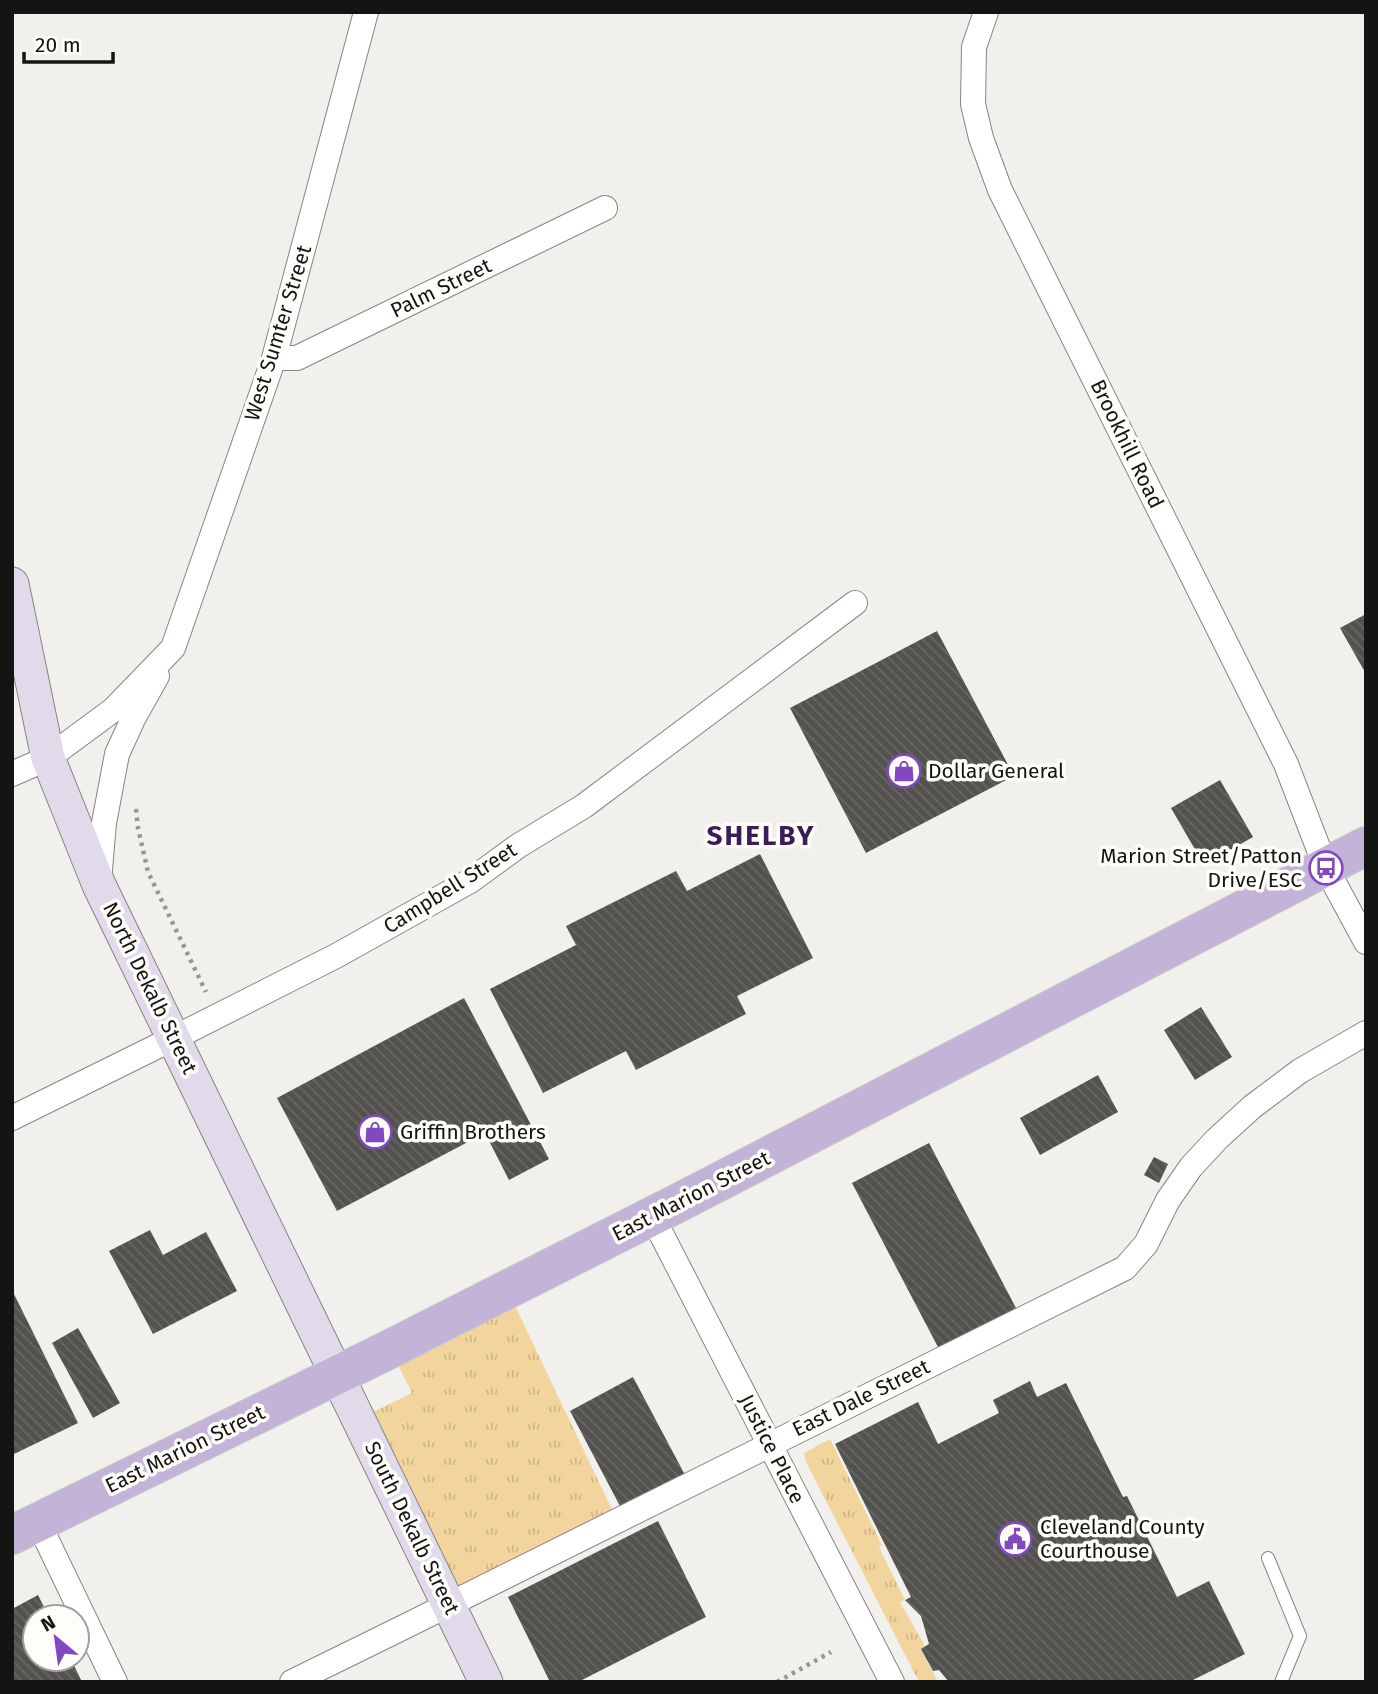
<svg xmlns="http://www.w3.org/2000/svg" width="1378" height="1694" viewBox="0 0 1378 1694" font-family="'Fira Sans',sans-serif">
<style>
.grass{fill:url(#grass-tufts)}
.building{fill:url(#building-back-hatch)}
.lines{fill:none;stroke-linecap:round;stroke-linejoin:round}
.lane-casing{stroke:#878582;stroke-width:14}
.street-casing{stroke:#878582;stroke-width:26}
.secondary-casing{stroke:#878582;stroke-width:35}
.primary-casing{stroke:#cbcbcb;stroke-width:40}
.path{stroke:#979693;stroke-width:4.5;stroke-dasharray:3.5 5;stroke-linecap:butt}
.lane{stroke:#fff;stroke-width:12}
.street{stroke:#fff;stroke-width:24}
.secondary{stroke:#e1daeb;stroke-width:33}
.primary{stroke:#c3b4d7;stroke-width:38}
.labels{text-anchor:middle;stroke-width:7;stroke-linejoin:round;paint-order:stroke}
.street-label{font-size:21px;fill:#141412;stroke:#fffdfa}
.poi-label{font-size:21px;fill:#141412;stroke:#fffdfa;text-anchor:start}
.district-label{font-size:28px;font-weight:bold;letter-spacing:2px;fill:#391d56;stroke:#fffdfa}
</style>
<defs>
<pattern id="grass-tufts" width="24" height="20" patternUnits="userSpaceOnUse" patternTransform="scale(1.75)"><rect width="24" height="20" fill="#f2d59d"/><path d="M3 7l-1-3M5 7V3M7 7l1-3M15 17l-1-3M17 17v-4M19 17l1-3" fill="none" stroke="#cfb686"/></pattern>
<pattern id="building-back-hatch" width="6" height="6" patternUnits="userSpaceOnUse" patternTransform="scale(1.75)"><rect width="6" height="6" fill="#54524f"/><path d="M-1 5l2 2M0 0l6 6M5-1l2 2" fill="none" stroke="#686664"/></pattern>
</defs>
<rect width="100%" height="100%" fill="#f2f0ec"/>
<path class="grass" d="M507,1289L617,1520L449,1604L359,1419L412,1393L390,1349Z
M830,1439L882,1545L879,1547L905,1600L900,1602L925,1646L921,1650L938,1682H919L806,1462L804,1453Z"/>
<path class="building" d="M1366,614V674L1340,628Z
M937,631L1014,776L866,853L790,708Z
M1220,780L1253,837L1204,865L1171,808Z
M760,854L813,958L737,996L746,1014L636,1070L626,1051L543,1093L490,989L576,945L566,926L676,871L687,891Z
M464,998L549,1159L509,1180L485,1133L337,1211L277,1098Z
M1201,1007L1232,1057L1195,1080L1164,1030Z
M1098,1075L1118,1112L1040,1155L1020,1118Z
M929,1143L1016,1308L939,1349L852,1183Z
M1154,1157L1168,1164L1159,1183L1144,1175Z
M150,1230L163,1255L206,1232L237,1291L153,1334L109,1251Z
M12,1290L78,1423L12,1455Z
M78,1328L120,1403L93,1418L52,1343Z
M633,1377L685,1475L621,1508L570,1411Z
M1030,1381L1037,1397L1066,1383L1123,1497L1127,1496L1177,1597L1209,1581L1245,1654L1189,1682H949L939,1670L933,1671L921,1649L929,1644L921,1616L905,1600L911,1597L835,1444L918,1402L938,1444L999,1413L993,1400Z
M658,1521L706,1617L578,1682H550L508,1597Z
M38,1595L49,1617H35V1659H71L82,1682H12V1609Z"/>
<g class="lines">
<defs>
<path id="lane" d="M1268,1558L1300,1636L1281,1682"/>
<path id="street" d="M986,12L974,47L973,104L981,138L1000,190L1286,764L1326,868L1366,942
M274,358H297L605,208
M12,774L48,758L113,710L173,648L274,358L366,12
M99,881L104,823L117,754L133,719L157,676
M12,1118L174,1038L336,956L470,881L518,846L584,806L855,603
M652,1216L892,1682
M38,1522L115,1682
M292,1682L408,1625L1125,1268L1146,1244L1168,1200L1191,1167L1217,1139L1252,1107L1300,1071L1366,1033"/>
<path id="secondary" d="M12,584L48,758L99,885L486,1682"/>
<path id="primary" d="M12,1535L390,1349L680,1202L1366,846"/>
</defs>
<use href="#lane" class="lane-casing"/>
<use href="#street" class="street-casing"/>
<use href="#secondary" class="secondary-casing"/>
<use href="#primary" class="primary-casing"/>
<path class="path" d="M136,809L138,828L148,872L206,992
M777,1682L831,1652"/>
<use href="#lane" class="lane"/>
<use href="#street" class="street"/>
<use href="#secondary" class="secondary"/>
<use href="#primary" class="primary"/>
</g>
<defs>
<symbol id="shop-ring" viewBox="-11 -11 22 22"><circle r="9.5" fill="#fffdfa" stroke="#8248bf" stroke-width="1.5"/><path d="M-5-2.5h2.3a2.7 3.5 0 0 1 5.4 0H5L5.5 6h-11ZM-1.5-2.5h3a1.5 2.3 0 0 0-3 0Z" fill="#8248bf"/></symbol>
<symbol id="bus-ring" viewBox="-11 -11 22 22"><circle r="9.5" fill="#fffdfa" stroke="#8248bf" stroke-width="1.5"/><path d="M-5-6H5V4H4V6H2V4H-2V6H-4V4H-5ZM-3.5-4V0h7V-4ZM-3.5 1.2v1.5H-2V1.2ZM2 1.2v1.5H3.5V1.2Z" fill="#8248bf"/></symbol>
<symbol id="civic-ring" viewBox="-11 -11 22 22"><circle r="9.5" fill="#fffdfa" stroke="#8248bf" stroke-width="1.5"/><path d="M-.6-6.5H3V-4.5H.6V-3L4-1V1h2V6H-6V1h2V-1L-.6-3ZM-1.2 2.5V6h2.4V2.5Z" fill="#8248bf"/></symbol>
</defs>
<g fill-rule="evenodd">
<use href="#shop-ring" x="885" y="752" width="38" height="38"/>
<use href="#bus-ring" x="1307" y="849" width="38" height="38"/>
<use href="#shop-ring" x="356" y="1113" width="38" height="38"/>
<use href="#civic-ring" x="996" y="1520" width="38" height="38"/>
</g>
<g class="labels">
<g class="street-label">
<text transform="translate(441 288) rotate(-26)" y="7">Palm Street</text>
<text transform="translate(278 333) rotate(-73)" y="7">West Sumter Street</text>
<text transform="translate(1127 444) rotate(64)" y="7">Brookhill Road</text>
<text transform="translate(450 888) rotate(-32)" y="7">Campbell Street</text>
<text transform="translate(150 988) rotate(64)" y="7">North Dekalb Street</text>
<text transform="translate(691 1196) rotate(-27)" y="7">East Marion Street</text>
<text transform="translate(861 1398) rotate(-26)" y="7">East Dale Street</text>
<text transform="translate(185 1449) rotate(-26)" y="7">East Marion Street</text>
<text transform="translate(772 1449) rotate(63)" y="7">Justice Place</text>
<text transform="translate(412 1528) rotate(64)" y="7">South Dekalb Street</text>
</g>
<g class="poi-label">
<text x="928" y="778">Dollar General</text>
<text x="1302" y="863" text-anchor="end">Marion Street/Patton<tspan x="1302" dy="24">Drive/ESC</tspan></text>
<text x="400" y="1139">Griffin Brothers</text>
<text x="1040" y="1534">Cleveland County<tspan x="1040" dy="24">Courthouse</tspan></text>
</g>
<g class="district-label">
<text x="761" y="845">SHELBY</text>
</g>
</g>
<rect width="1378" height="1694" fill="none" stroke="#141412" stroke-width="28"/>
<g transform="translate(56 1638) rotate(331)"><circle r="33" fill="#fffdfa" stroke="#a1a09d" stroke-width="2"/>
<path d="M0-5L12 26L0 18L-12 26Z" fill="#8248bf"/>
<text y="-10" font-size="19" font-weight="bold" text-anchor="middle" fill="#141412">N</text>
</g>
<path d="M24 52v10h89v-10" fill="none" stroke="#141412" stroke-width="3.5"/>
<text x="35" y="52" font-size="21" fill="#141412" stroke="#fffdfa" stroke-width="5" paint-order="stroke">20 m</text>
</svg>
